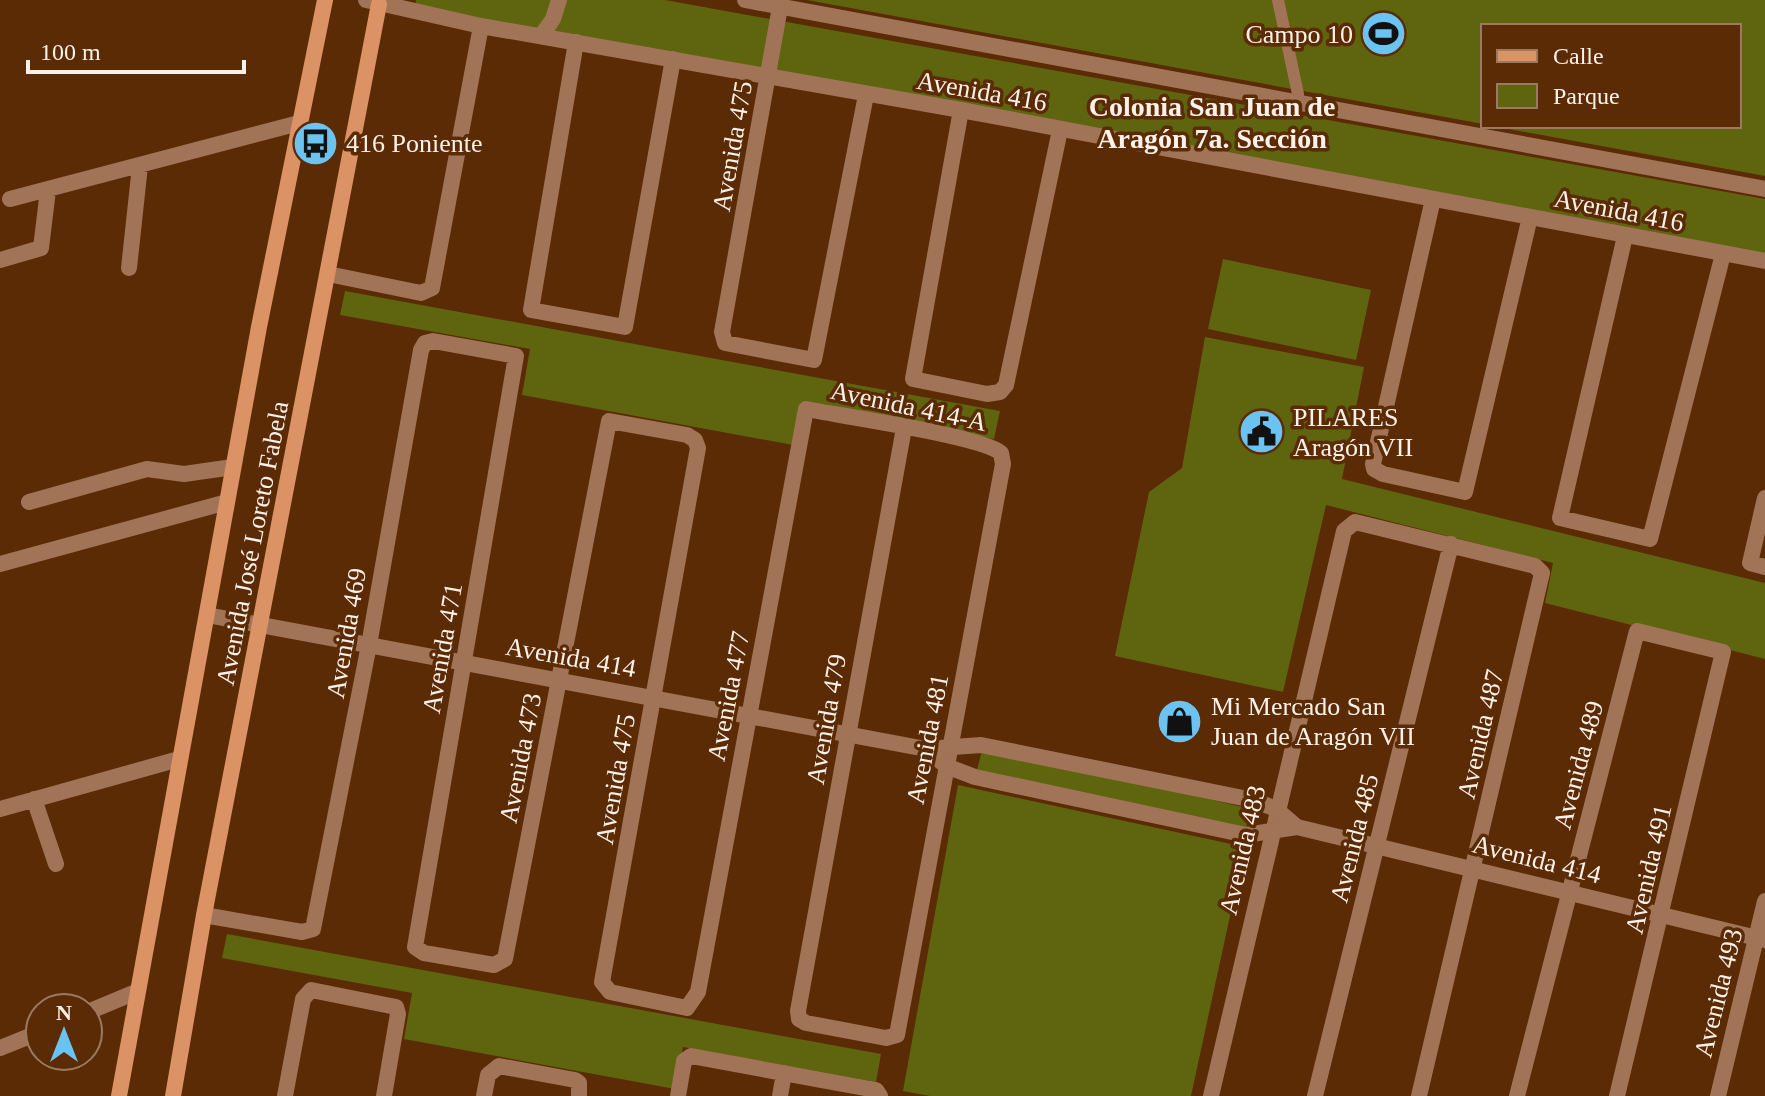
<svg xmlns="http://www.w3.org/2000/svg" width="1765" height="1096" viewBox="0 0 1765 1096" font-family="Georgia,serif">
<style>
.green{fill:#5f640f}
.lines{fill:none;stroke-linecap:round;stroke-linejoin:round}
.pedestrian{stroke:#a17357;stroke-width:12}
.minor{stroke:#a17357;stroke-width:16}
.tertiary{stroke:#a17357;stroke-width:16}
.secondary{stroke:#db9264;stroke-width:16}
.labels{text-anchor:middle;stroke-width:7;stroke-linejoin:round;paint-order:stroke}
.poi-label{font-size:26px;fill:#fdf1ea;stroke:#5a2b05;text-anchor:start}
.street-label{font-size:26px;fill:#fdf1ea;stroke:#5a2b05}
.neighbourhood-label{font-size:28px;font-weight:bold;fill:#fdf1ea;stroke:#5a2b05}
</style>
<rect width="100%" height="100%" fill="#5a2b05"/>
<path class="green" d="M416,0H665L1765,199V254L415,7Z
M807,0H1765V176L1492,126H1739V26H1483V124Z
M1223,259L1371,290L1356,360L1208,329Z
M345,291L1000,411L994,439L801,403L793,445L522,395L530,349L340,315Z
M1205,337L1364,367L1342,479L1765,583V659L1545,603L1553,563L1326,505L1283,692L1115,656L1149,492L1182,468Z
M983,746L1251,809L1245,832L976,774Z
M958,785L1245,847L1191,1096H930L903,1091Z
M227,934L881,1054L876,1082L683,1047L675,1089L404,1039L412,993L222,958Z"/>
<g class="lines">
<path class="pedestrian" d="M1278,0L1298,94"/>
<path class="minor" d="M780,7L722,332L725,343L814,360L866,95
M576,42L531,310L625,327L673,59
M961,110L913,379L987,394L1000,392L1006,385L1060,130
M10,199L299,123
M1433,199L1373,464L1374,469L1383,474L1465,492L1530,217
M1625,236L1560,518L1650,539L1723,254
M0,260L41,248L48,190
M129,268L140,166
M328,274L421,293L432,288L481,26
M1765,498L1750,563L1765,567
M29,502L147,469L184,474L233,467
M0,564L227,502
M34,799L56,864
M0,809L179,759
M204,915L302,932L313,929L369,645L421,350L425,343L433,341L516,356L415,947L424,953L494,965L505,959L609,421L687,435L695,440L698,448L602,982L610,992L687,1008L698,992L806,409C841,416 981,436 1001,453L1003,464L897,1035L886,1038L806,1023L799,1019L798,1011L904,428
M88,1012L136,992
M0,1048L40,1032
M285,1096L303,999L311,990L396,1007L398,1014L384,1096
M484,1096L488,1075L499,1066L575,1080L579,1083V1096
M678,1096L684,1061L691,1056L876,1090L880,1096
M780,1096L784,1073
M1211,1096L1344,531L1355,522L1535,566L1542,573L1419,1096
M1315,1096L1451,544
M1517,1096L1637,631L1723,652L1617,1096
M1718,1096L1765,901"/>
<path class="tertiary" d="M366,0L481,26L961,110L1765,261
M745,0L1765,189
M541,36L553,19L559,0
M207,615L926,749L981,745L1253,800L1276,809L1297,827
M926,749L946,766L975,777L1246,835L1297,827L1765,940"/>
<path class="secondary" d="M119,1096L259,327L325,0
M173,1096L204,915L379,4"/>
</g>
<defs>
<symbol id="stadium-disc" viewBox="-11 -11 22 22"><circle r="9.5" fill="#6ac3f1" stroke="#5a2b05"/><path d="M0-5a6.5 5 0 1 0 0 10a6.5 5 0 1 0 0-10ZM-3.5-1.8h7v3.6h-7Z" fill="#111"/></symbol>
<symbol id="bus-disc" viewBox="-11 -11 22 22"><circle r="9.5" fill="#6ac3f1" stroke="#5a2b05"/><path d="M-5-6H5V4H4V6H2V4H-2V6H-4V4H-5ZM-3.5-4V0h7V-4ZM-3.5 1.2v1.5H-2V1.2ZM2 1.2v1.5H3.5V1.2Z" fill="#111"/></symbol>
<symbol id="civic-disc" viewBox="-11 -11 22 22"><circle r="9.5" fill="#6ac3f1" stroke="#5a2b05"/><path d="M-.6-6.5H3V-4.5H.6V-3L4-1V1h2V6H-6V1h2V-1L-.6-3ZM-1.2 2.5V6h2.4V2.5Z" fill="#111"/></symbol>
<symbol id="shop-disc" viewBox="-11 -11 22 22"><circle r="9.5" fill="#6ac3f1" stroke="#5a2b05"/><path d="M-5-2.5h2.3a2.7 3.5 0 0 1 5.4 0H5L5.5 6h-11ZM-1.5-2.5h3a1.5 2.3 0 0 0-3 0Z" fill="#111"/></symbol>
</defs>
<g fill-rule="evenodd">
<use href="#stadium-disc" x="1358" y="8" width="51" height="51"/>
<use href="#bus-disc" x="290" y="118" width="51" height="51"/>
<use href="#civic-disc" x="1236" y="406" width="51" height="51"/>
<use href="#shop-disc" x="1154" y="696" width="51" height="51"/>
</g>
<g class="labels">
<g class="poi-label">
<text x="1353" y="43" text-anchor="end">Campo 10</text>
<text x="346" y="152">416 Poniente</text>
<text x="1293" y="426">PILARES<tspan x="1293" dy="30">Aragón VII</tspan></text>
<text x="1211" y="715">Mi Mercado San<tspan x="1211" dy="30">Juan de Aragón VII</tspan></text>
</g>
<g class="street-label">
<text transform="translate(982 91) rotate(10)" y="9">Avenida 416</text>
<text transform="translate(732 146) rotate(-80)" y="9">Avenida 475</text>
<text transform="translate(1619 210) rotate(11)" y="9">Avenida 416</text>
<text transform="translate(909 406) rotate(12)" y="9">Avenida 414-A</text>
<text transform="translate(252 543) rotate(-79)" y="9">Avenida José Loreto Fabela</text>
<text transform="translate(346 633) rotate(-80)" y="9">Avenida 469</text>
<text transform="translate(442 648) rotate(-80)" y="9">Avenida 471</text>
<text transform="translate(571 657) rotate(10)" y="9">Avenida 414</text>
<text transform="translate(728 696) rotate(-79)" y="9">Avenida 477</text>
<text transform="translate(826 719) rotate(-80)" y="9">Avenida 479</text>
<text transform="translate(1480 734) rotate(-77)" y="9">Avenida 487</text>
<text transform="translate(927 739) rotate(-79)" y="9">Avenida 481</text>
<text transform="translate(520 758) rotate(-79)" y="9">Avenida 473</text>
<text transform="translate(1578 765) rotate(-75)" y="9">Avenida 489</text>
<text transform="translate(615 779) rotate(-80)" y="9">Avenida 475</text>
<text transform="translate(1354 838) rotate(-76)" y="9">Avenida 485</text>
<text transform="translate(1242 850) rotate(-77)" y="9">Avenida 483</text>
<text transform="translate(1537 859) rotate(14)" y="9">Avenida 414</text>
<text transform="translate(1648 869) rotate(-77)" y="9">Avenida 491</text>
<text transform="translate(1718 993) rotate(-76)" y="9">Avenida 493</text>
</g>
<g class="neighbourhood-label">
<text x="1212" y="116">Colonia San Juan de<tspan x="1212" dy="32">Aragón 7a. Sección</tspan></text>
</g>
</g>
<rect x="1481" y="24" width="260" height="104" fill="#5a2b05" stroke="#9b7a61" stroke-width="2"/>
<rect x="1497" y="50" width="40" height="12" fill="#db9264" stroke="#9b7a61" stroke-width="2"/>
<text x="1553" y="64" font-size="24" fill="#fdf1ea">Calle</text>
<rect x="1497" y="84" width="40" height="24" fill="#5f640f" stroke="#9b7a61" stroke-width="2"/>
<text x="1553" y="104" font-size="24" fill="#fdf1ea">Parque</text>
<g transform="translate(64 1032)"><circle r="38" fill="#5a2b05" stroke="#9b7a61" stroke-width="2"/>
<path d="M0-6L14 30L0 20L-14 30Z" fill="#6ac3f1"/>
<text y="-12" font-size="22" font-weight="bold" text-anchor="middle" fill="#fdf1ea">N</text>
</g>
<path d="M28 60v12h216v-12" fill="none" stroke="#fdf1ea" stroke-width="4"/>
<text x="40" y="60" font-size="24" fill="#fdf1ea" stroke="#5a2b05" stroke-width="6" paint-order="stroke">100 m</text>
</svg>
